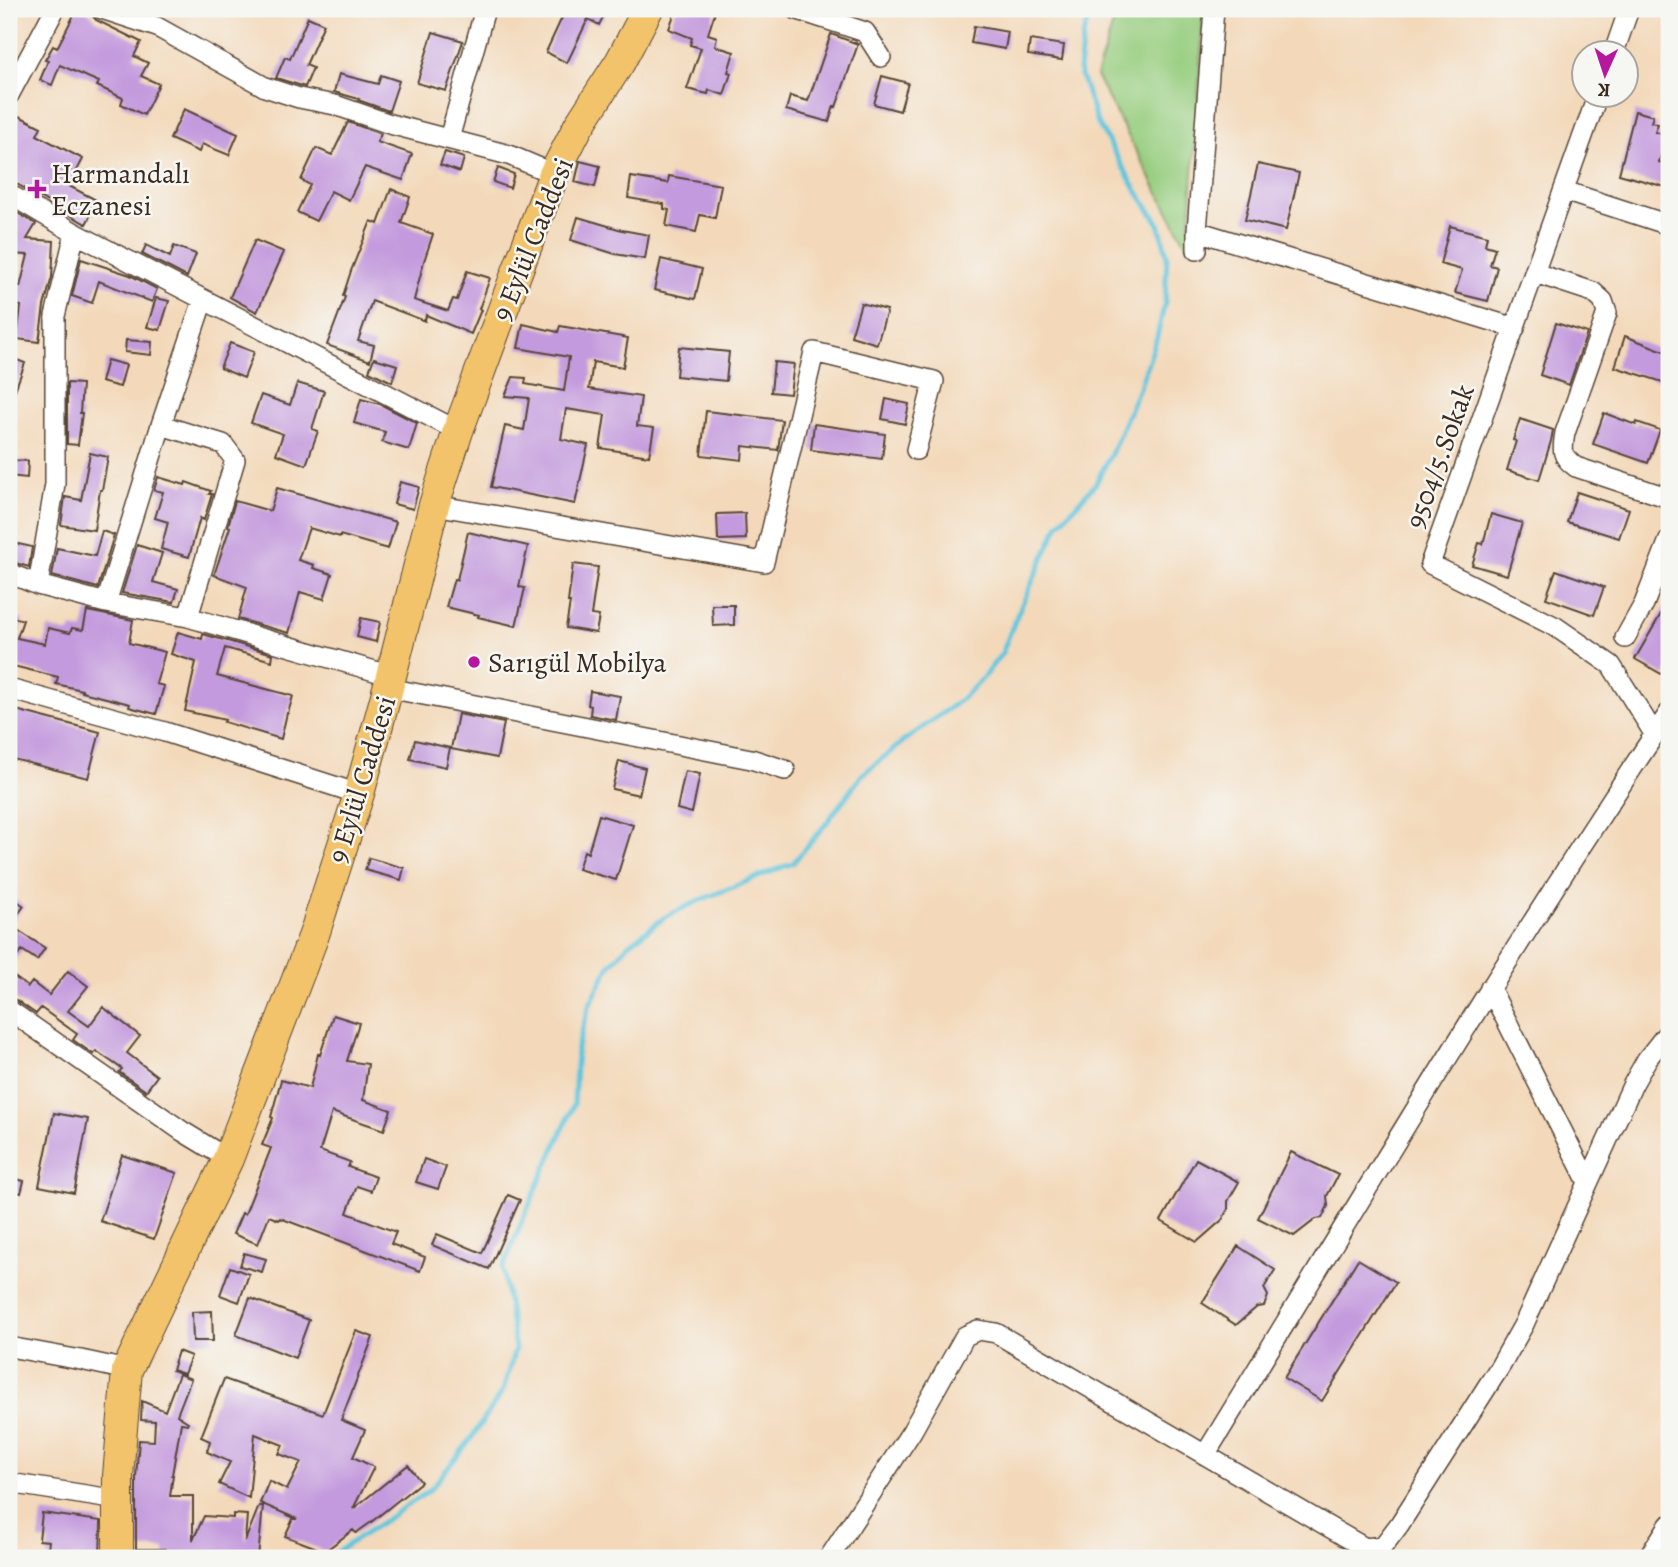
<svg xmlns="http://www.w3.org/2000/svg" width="1678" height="1567" viewBox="0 0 1678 1567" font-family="Alegreya,serif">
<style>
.green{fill:#98ce80;stroke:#6a7c4f;stroke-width:2}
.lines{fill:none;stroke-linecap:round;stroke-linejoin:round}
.stream{stroke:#5fc5dd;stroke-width:5}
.building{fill:#c39add}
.street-casing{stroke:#574435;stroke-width:22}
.primary-casing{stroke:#574435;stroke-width:32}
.street{stroke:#fff;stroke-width:19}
.primary{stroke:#f2c36a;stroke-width:30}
.poi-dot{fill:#b5179e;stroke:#f6f6f2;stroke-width:2.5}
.labels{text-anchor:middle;stroke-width:5;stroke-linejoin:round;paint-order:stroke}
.poi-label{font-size:28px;fill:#3b2a1e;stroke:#f6f6f2;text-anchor:start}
.street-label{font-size:28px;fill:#3b2a1e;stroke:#f6f6f2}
</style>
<rect width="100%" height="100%" fill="#f6f6f2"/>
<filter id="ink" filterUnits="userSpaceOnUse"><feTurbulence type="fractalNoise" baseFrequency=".0143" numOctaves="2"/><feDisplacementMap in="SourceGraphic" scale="14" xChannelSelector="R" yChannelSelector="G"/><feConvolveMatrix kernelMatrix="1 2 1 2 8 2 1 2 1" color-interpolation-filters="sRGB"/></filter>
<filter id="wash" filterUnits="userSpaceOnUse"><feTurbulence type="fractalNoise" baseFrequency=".00686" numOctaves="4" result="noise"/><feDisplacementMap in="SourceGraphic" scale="28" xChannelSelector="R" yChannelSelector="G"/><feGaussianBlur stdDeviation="1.57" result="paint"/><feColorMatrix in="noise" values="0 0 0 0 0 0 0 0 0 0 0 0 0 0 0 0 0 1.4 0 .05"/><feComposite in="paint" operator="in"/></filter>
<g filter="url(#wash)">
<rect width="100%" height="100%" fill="#f3d9ba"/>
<path class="green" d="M1118,9H1204L1188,248L1096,76Z"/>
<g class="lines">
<path class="stream" d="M328,1558L429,1491L468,1443L503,1391L515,1349L503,1268L520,1226L574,1104L577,1048L589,1006L609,967L628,945L665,917L698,901L793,863L825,825L862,775L904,741L959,701L982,679L1002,653L1018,613L1059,524L1096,483L1111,454L1140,386L1157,337L1165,302L1167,255L1159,224L1135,188L1097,122L1079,70L1083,36L1091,9"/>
</g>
<g id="blocks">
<path class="building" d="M77,9H83L90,13L96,20L141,42L134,56L148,63L141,76L159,84L144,115L121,104L123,98L97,86L99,82L60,65L52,85L40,80L48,61L45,60L53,46L57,48Z
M565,9H607L599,25L588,19L567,63L546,52L566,9Z
M676,9H716L708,34L717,37L715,46L734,52L728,72L731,73L724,95L709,90L708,94L687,89L701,48L690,45L692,38L669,29Z
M308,17L324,24L306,65L313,68L305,87L276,78L285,57L290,59Z
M974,26L1008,32L1005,49L971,43Z
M433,32L463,41L446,91L417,83Z
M831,34L858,44L836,107L834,106L829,122L786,110L790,96L808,101Z
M1030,40L1064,45L1062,60L1028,55Z
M339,74L378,84L381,75L399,81L389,111L358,100L359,99L334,92Z
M882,76L908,83L900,111L874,104Z
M184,109L238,134L229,155L202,144L199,152L170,139Z
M1635,111L1653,116L1651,122L1658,124L1655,132L1666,135L1659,162L1669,165V188L1619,174Z
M19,116L41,127L37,135L83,159L69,186L98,201L86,224L15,183L9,182V138Z
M348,122L381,134L377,142L412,154L403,180L365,167L349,200L331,191L316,221L297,212L310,185L301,180L316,148L332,155Z
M445,152L464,158L460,172L440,165Z
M580,161L600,166L595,187L575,182Z
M1258,164L1299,173L1286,230L1245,220Z
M498,168L514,174L510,188L493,182Z
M669,176L721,185L715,218L700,215L696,232L666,226L669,210L664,209V204L628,198L631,177L668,183Z
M391,189L410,197L401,223L433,234L424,261L414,300L448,311L453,299L457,300L467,271L490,278L479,309L481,310L471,334L426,315L425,321L372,301L358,341L374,345L370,361L327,345L345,297L343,296L351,271L371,221L378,224Z
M9,208L36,224L27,239L54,241L52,277L44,306L39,342L17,339L21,306L9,303V284L20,287L28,255L9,254Z
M578,217L622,230L649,235L645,259L615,254L571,240Z
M1450,226L1487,236L1485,245L1495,248L1490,265L1497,267L1488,301L1455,293L1462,270L1440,264Z
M255,240L284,252L257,312L230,297Z
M146,245L170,257L174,246L196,254L187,277L142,254Z
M81,259L130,275L157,289L152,302L99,281L92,303L72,296Z
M661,259L702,269L695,299L654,290Z
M156,298L169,301L160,330L147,327Z
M861,303L887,310L877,344L851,336Z
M1556,323L1587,333L1569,385L1540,375Z
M523,324L558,332L560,326L628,338L623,367L593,362L589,389L641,397L637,426L654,428L649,456L600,448L605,415L566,409L561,439L588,445L575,504L491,487L505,426L524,430L529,398L505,396L513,377L526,378L525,384L564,391L569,357L518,348Z
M1625,336L1669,353V384L1615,367Z
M126,340L152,342L151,355L125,352Z
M230,343L254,352L244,378L220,368Z
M679,347L729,352L726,381L676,376Z
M9,357L25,363L10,404H9Z
M374,358L397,365L392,382L369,371Z
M107,360L126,365L120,387L101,382Z
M774,362L794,364L790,394L771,392Z
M67,383L82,384L80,413H82L78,445L67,444Z
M297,383L324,391L312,429L318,431L306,465L276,454L283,434L251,423L261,395L290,405Z
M361,399L380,404L417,423L409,450L382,442L385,432L354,423Z
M886,399L909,404L905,424L882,419Z
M706,411L782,420L778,450L743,446L742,460L701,455Z
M1604,413L1636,425L1637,422L1660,430L1648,463L1593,444Z
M1520,419L1553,430L1551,441L1539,480L1507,470L1516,441L1513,440Z
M814,424L885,434L882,459L811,450Z
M90,453L108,457L102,490H100L94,530L61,525L65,497L81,500Z
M9,460L28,461L27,478L9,476Z
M158,477L185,485L186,482L211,491L209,494H212L204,520L200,518L189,557L161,549L168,522L155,518L163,492L154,490Z
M400,482L419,487L413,509L394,504Z
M277,488L396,522L388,549L340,535V537L309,528L298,560L314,565L313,568L332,574L324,599L300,592L289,633L238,619L247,587L214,575L230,527L228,526L235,501L270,511Z
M1577,492L1629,509L1619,538L1567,522Z
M745,513L746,539L718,540L717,514Z
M1491,514L1522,523L1507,575L1472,565L1479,543L1483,544Z
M102,531L114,535L98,588L52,576L57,548L95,556Z
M468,532L528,546L519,587L525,588L516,626L478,617L479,615L446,607L454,579L457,580Z
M9,542L32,547L29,567L9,561Z
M137,545L162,553L153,582L178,589L174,602L122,593Z
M573,564L598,567L591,615L599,616L596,633L566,628L570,602H568Z
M1556,570L1604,587L1594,615L1546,598Z
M1669,600V668L1665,676L1635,659Z
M712,605H734V625L713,626Z
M87,611L133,620L129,643L165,652L156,684L164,686L156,714L129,707L130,704L82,692V690L56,684L58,677L9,665V616L23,620L17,638L45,644L48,628L70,633L72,628L83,630Z
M361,618L380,622L376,642L357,637Z
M178,632L202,639L203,634L273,654L272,661L225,648L217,676L293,696L288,713H287L281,739L224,722L225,720L185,711L196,662L171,654Z
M590,691L620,696L616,720L590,715L591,706L588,705Z
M12,709L100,732L88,778L9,758V721Z
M458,714L504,723L497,758L451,749Z
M415,740L450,748L446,767L410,759Z
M619,761L645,768L639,795L612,789Z
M685,771L700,774L692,813L677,809Z
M599,815L633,825L616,880L578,869L584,851L588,853Z
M369,858L404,868L401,880L365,870Z
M9,895L24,906L10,925L45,948L37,960L22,950L9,968Z
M68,971L88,986L68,1011L89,1026L103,1007L140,1036L127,1053L157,1076L146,1091L119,1072L122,1069L96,1051L93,1054L73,1040L77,1034L41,1008L36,1014L16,1000L9,998V973L28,987L32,982L49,995Z
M333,1015L359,1023L347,1061L368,1064L363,1100L391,1110L384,1130L332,1112L320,1151L350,1162L348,1167L376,1177L371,1191L357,1186L347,1213L396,1232L391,1244L425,1257L420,1271L280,1218L279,1220L269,1216L258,1244L233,1234L242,1213L245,1214L271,1148L262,1145L273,1118L271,1117L281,1080L310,1088L318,1054L320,1055Z
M54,1113L88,1119L74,1193L39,1186Z
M1291,1152L1338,1175L1327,1196L1328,1206L1322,1218L1316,1219L1294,1236L1258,1218Z
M122,1155L177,1173L154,1239L100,1221Z
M424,1159L446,1167L438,1189L416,1182Z
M1196,1159L1239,1182L1228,1201V1209L1222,1220L1197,1242L1161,1221Z
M9,1177L24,1181L21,1193L9,1190Z
M508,1195L520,1200L489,1269L432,1245L437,1234L482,1253Z
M1238,1246L1275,1270L1264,1288L1268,1296L1264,1306L1257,1307L1236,1325L1202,1303Z
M244,1253L266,1259L262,1272L240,1266Z
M1358,1259L1396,1282L1322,1401L1284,1378Z
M230,1267L249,1274L239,1302L220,1295Z
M250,1298L309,1320L295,1358L236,1335Z
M212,1311L213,1341H193L192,1312Z
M356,1331L373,1337L341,1420L365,1430L353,1457L374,1467L353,1509L408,1465L421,1482L370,1523L356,1533L353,1530L325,1551L285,1536L293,1519H297L260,1503L269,1481L287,1490L301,1462L279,1454L283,1445L255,1434L249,1498L219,1484L230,1462L207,1452L210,1441L201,1437L224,1379L323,1414Z
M178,1351L191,1356L184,1374L172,1370Z
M179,1374L191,1379L177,1415L188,1422L187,1424L181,1423L172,1475H173L170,1496H193V1540L204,1516L233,1518V1514L247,1515L245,1541L259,1506H263L258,1558H165V1549H136V1477L139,1440L154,1441L155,1421L141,1420L142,1401L165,1411Z
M42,1513L101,1521L100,1558H47L49,1541L39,1540Z"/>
</g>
</g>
<g filter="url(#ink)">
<use href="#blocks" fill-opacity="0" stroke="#574435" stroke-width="2"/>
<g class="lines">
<defs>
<path id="street" d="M102,9L157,27L265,87L299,98L335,105L390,124L509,155L554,174
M795,9L865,32L881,57
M1614,52L1629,9
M1598,94L1430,564L1556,627L1611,665L1655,735
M9,95L55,9
M449,139L485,9
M1564,191L1669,225
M9,194L75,233L458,431
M1197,231L1515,328
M1197,250V231L1214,9
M1535,273L1593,292L1603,301L1607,313L1565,433C1562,450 1561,457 1576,467L1666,497L1669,501
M161,425L223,444L235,460L188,617
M434,505L764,562L814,352L934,381L916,450
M9,573L38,585L106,603L188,617L392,676
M38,585L55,484V316L75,233
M106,603L161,425L203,300
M1625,638L1644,604L1669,540
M388,688L751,759L785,770
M9,689L165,732L359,794
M1490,988L1588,1182
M9,1010L182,1131L228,1159
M9,1347L81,1360L127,1370
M1205,1455C1357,1206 1506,955 1669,713
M9,1483L118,1500
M829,1558L912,1431L965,1336L978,1330L996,1333L1365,1548L1383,1546L1399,1525L1501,1365L1524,1324L1633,1084L1647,1059L1669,1031
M1648,1558L1669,1525"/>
<path id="primary" d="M118,1558V1476L127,1370L228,1159L314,935L359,794L388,688L434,505L458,431L515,277L554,174L578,127L620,62L648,9"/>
</defs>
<use href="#street" class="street-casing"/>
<use href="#primary" class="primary-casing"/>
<use href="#street" class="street"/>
<use href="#primary" class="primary"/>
</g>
</g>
<g class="poi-dot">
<path d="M33.5 178.5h7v7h7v7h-7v7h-7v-7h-7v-7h7z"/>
<circle cx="474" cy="662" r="7"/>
</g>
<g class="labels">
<g class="poi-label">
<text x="51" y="183">Harmandalı<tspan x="51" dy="32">Eczanesi</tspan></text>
<text x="488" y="672">Sarıgül Mobilya</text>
</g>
<g class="street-label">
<text transform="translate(532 239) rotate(-68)" y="10">9 Eylül Caddesi</text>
<text transform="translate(1439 456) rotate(-70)" y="10">9504/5.Sokak</text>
<text transform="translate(361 779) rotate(-73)" y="10">9 Eylül Caddesi</text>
</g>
</g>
<rect width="1678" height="1567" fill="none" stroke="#f6f6f2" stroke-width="35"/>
<g transform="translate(1605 74) rotate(183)"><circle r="33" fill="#f6f6f2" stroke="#aba49d" stroke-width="2"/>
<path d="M0-5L12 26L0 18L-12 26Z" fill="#b5179e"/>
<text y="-10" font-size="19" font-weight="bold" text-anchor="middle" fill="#3b2a1e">K</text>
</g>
</svg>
